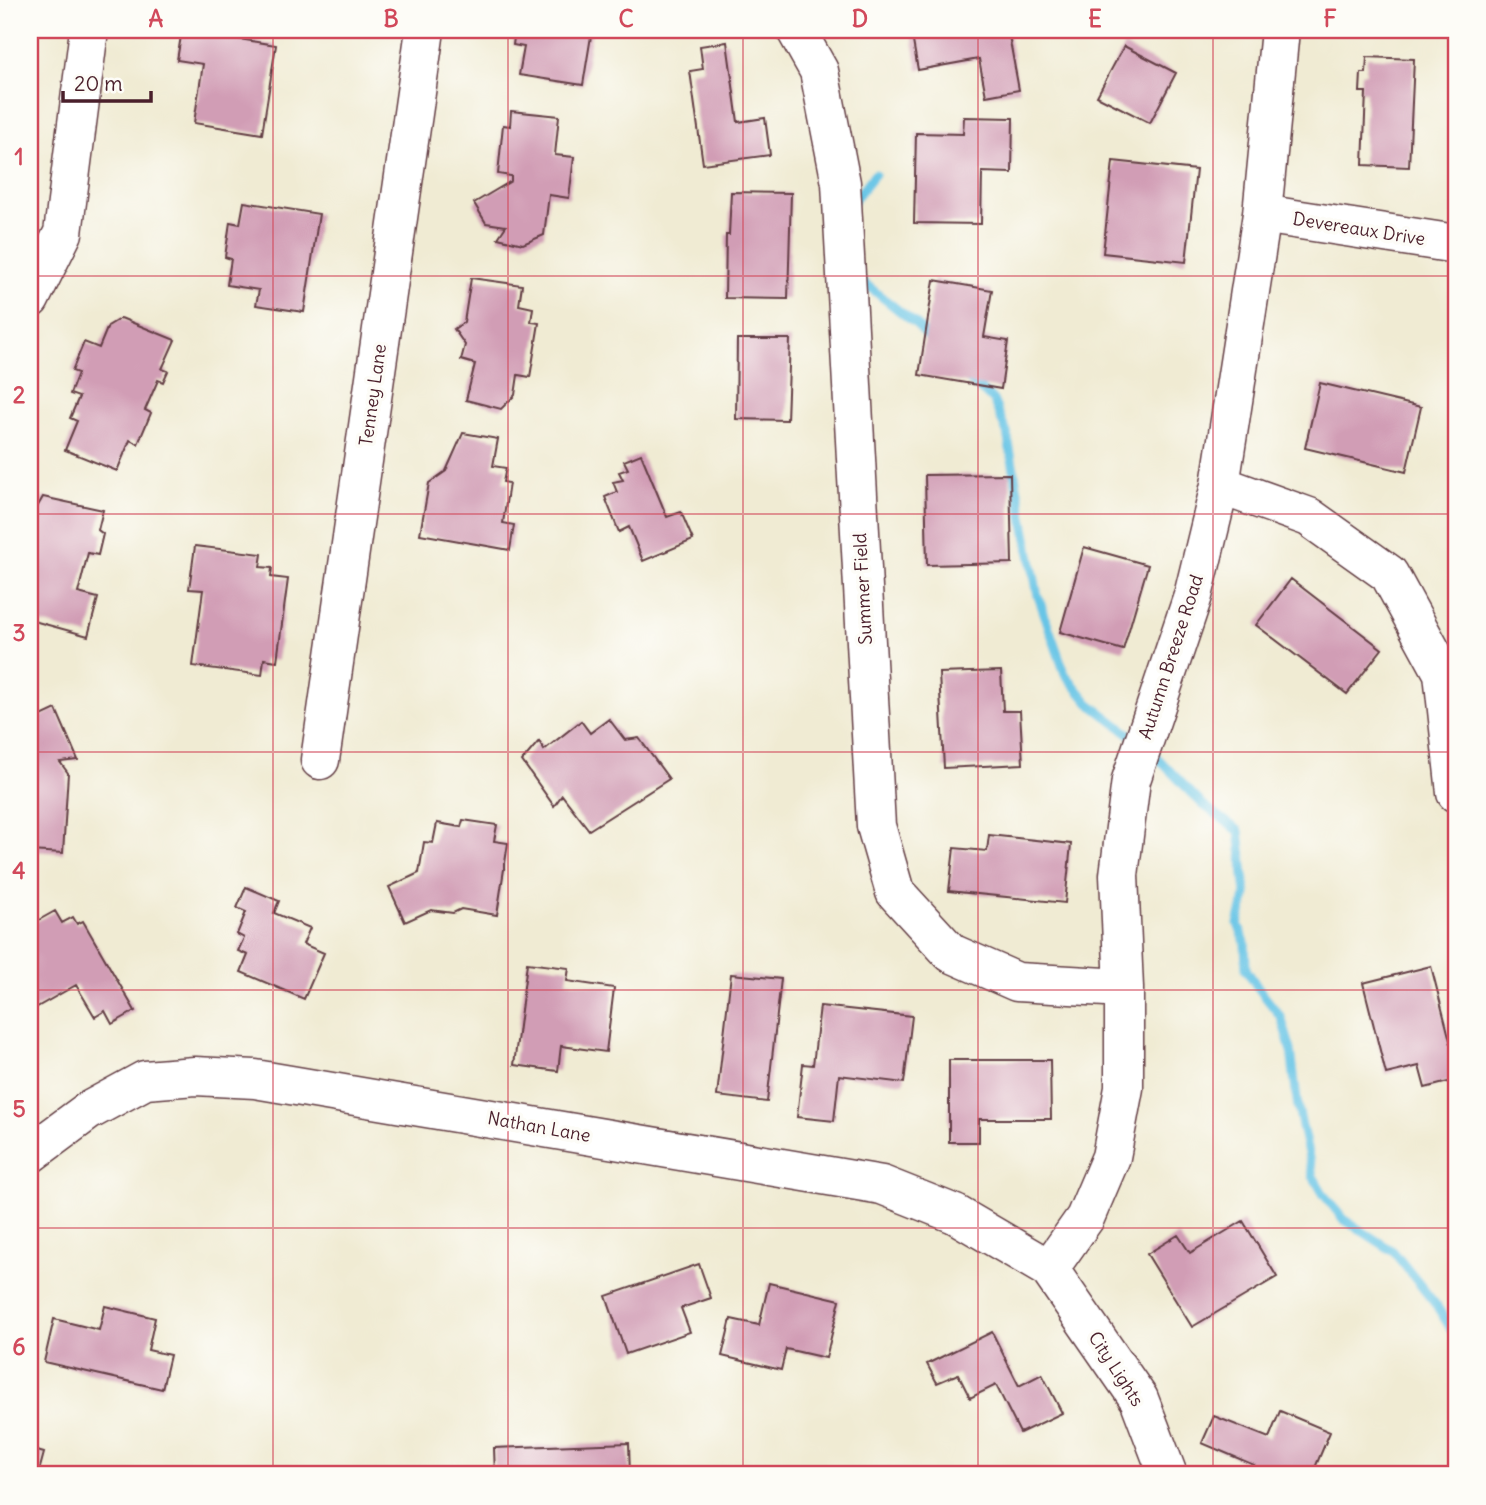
<svg xmlns="http://www.w3.org/2000/svg" width="1486" height="1505" viewBox="0 0 1486 1505" font-family="Delius,sans-serif">
<style>
.lines{fill:none;stroke-linecap:round;stroke-linejoin:round}
.stream{stroke:#68c5e6;stroke-width:9}
.building{fill:#d19db5}
.minor-casing{stroke:#633e44;stroke-width:41}
.minor{stroke:#fff;stroke-width:38}
.grid{fill:none;stroke:#d1495b;stroke-width:2;stroke-opacity:0.55}
.labels{text-anchor:middle;stroke-width:7;stroke-linejoin:round;paint-order:stroke}
.street-label{font-size:18px;fill:#4a1f2b;stroke:#fdfcf7}
.neatline{fill:none;stroke:#d1495b;stroke-width:2.5}
.grid-label{font-size:23px;text-anchor:middle;font-weight:bold;fill:#d1495b}
</style>
<rect width="100%" height="100%" fill="#fdfcf7"/>
<filter id="ink" filterUnits="userSpaceOnUse"><feTurbulence type="fractalNoise" baseFrequency=".0143" numOctaves="2"/><feDisplacementMap in="SourceGraphic" scale="14" xChannelSelector="R" yChannelSelector="G"/><feConvolveMatrix kernelMatrix="1 2 1 2 8 2 1 2 1" color-interpolation-filters="sRGB"/></filter>
<filter id="wash" filterUnits="userSpaceOnUse"><feTurbulence type="fractalNoise" baseFrequency=".00686" numOctaves="4" result="noise"/><feDisplacementMap in="SourceGraphic" scale="28" xChannelSelector="R" yChannelSelector="G"/><feGaussianBlur stdDeviation="1.57" result="paint"/><feColorMatrix in="noise" values="0 0 0 0 0 0 0 0 0 0 0 0 0 0 0 0 0 1.4 0 .05"/><feComposite in="paint" operator="in"/></filter>
<g filter="url(#wash)">
<rect width="100%" height="100%" fill="#f0ebd3"/>
<g class="lines">
<path class="stream" d="M854,200L875,174
M858,278L917,325L932,342
M966,377L993,400L1007,433L1038,596L1065,674L1089,703L1136,739
M1152,752L1202,804L1239,831L1246,894L1238,924L1245,942L1246,969L1258,988L1281,1017L1291,1050L1298,1108L1313,1176L1324,1195L1343,1219L1393,1251L1436,1305L1456,1337"/>
</g>
<g id="blocks">
<path class="building" d="M182,30L276,45L262,134L194,123L203,64L177,60Z
M515,30H592L583,85L519,75L524,47L513,45Z
M911,30H1008L1019,90L986,96L979,59L918,70Z
M727,42L738,122L765,118L770,155L703,164L690,71L703,69L700,46Z
M1124,46L1176,73L1150,123L1097,96Z
M1367,57L1414,59L1409,167L1363,165L1366,92H1360L1361,73H1366Z
M511,111L559,116L555,155L574,157L569,198L549,195L544,235L523,244L498,238L506,226L486,223L474,203L511,181V176L498,174L503,125L510,126Z
M964,117L1013,118L1012,173L982,172L981,224L914,223L916,133L963,134Z
M1113,161L1196,170L1186,262L1103,253Z
M731,192L791,193L788,299L725,298L726,235H729Z
M244,202L319,214L304,312L256,305L259,290L227,285L231,259L225,257L230,222L240,224Z
M471,278L522,285L519,305L533,308L531,322L539,323L530,377L518,375L515,395L501,409L466,400L475,364L461,360L465,345L454,329L464,322Z
M934,280L992,290L984,337L1008,341L1001,389L919,375Z
M121,318L175,340L162,369L168,371L163,382L158,380L145,410L151,413L138,444L130,440L117,471L65,450L77,421L70,418L79,397L70,394L78,373L72,371L84,342L99,348L108,326Z
M737,339H790L787,420L736,419Z
M1320,383L1421,407L1406,472L1305,448Z
M463,433L498,439L493,466L506,468L503,482L509,483L503,523L514,525L510,550L420,534L429,483L446,471Z
M641,454L667,517L681,512L693,540L643,561L629,527L619,532L605,497L617,492L613,482L623,480L619,472L628,469L624,461Z
M1010,474L1012,563L927,565L925,475Z
M43,497L103,510L98,530L103,534L98,555L88,553L78,593L98,598L88,636L30,620V515L32,516Z
M195,546L262,554L260,567L272,568L271,577L288,579L277,661L264,659L262,675L193,666L203,590L189,589Z
M1084,547L1148,565L1123,650L1060,632Z
M1291,579L1382,649L1347,694L1256,625Z
M1001,671L1003,711H1020L1023,764L944,768L939,673Z
M30,708L35,719L56,709L78,760L60,762L68,773L63,853L30,851Z
M609,719L625,740L639,738L669,779L589,830L562,795L554,806L522,761L539,741L544,750L581,721L590,733Z
M463,820L497,825L494,841L508,843L497,915L461,909L453,913L431,910L405,922L389,887L419,873L424,842L433,843L437,823L461,827Z
M989,835L1071,844L1065,903L949,891L954,848L987,851Z
M246,887L279,901L274,913L310,928L303,944L324,953L304,999L241,972L248,955L238,951L244,938L237,934L246,912L237,908Z
M55,911L62,923L73,917L77,924L83,921L135,1011L112,1024L105,1011L95,1017L76,985L30,1011V925Z
M527,963L569,968L567,981L614,988L606,1052L561,1046L558,1071L514,1065Z
M1431,966L1456,1064V1080L1425,1088L1419,1066L1386,1074L1363,983Z
M731,974L781,979L767,1102L717,1096Z
M820,1006L912,1016L904,1083L839,1075L834,1121L797,1117L803,1064L813,1065Z
M949,1060H1050L1051,1119H979V1142H949Z
M1243,1221L1277,1277L1192,1327L1147,1254L1178,1235L1190,1253Z
M699,1264L711,1298L681,1308L690,1332L626,1354L606,1296Z
M769,1283L840,1300L826,1358L786,1349L781,1370L722,1356L731,1319L759,1325Z
M105,1306L155,1318L148,1350L170,1355L162,1389L44,1362L54,1319L99,1330Z
M992,1332L1019,1386L1042,1374L1062,1413L1020,1433L996,1385L970,1398L958,1374L937,1383L927,1364Z
M1280,1411L1330,1432L1312,1475H1269L1252,1468L1254,1465L1202,1443L1214,1416L1269,1438Z
M629,1443L630,1475H495L494,1448Z
M30,1449L44,1453L38,1475H30Z"/>
</g>
</g>
<g filter="url(#ink)">
<use href="#blocks" fill-opacity="0" stroke="#633e44" stroke-width="2"/>
<g class="lines">
<defs>
<path id="minor" d="M796,30L819,71L841,183L876,826L895,892L951,953L1017,982L1124,988
M1262,214L1456,244
M30,299L63,233L89,30
M1220,485L1309,517L1389,574L1443,673L1456,793
M320,760L425,30
M30,1154L88,1111L145,1080L195,1076L255,1079L882,1185L955,1214L1049,1269L1139,1399L1168,1475
M1049,1269L1085,1218L1111,1157L1124,1088V988L1119,875L1131,780L1193,596L1220,485L1262,214L1280,30"/>
</defs>
<use href="#minor" class="minor-casing"/>
<use href="#minor" class="minor"/>
</g>
</g>
<path class="grid" d="M273,30V1475M508,30V1475M743,30V1475M978,30V1475M1213,30V1475M30,276H1456M30,514H1456M30,752H1456M30,990H1456M30,1228H1456"/>
<g class="labels">
<g class="street-label">
<text transform="translate(1359 229) rotate(9)" y="6">Devereaux Drive</text>
<text transform="translate(373 395) rotate(-82)" y="6">Tenney Lane</text>
<text transform="translate(863 589) rotate(-93)" y="6">Summer Field</text>
<text transform="translate(1171 657) rotate(-72)" y="6">Autumn Breeze Road</text>
<text transform="translate(539 1127) rotate(10)" y="6">Nathan Lane</text>
<text transform="translate(1116 1369) rotate(57)" y="6">City Lights</text>
</g>
</g>
<rect width="1486" height="1505" fill="none" stroke="#fdfcf7" stroke-width="77"/>
<path d="M63 91v10h88v-10" fill="none" stroke="#4a1f2b" stroke-width="3.5"/>
<text x="74" y="91" font-size="21" fill="#4a1f2b" stroke="#fdfcf7" stroke-width="5" paint-order="stroke">20 m</text>
<rect x="38" y="38" width="1410" height="1428" class="neatline"/>
<g class="grid-label">
<text x="156" y="27">A</text>
<text x="391" y="27">B</text>
<text x="626" y="27">C</text>
<text x="860" y="27">D</text>
<text x="1095" y="27">E</text>
<text x="1330" y="27">F</text>
<text x="19" y="165">1</text>
<text x="19" y="403">2</text>
<text x="19" y="641">3</text>
<text x="19" y="879">4</text>
<text x="19" y="1117">5</text>
<text x="19" y="1355">6</text>
</g>
</svg>
